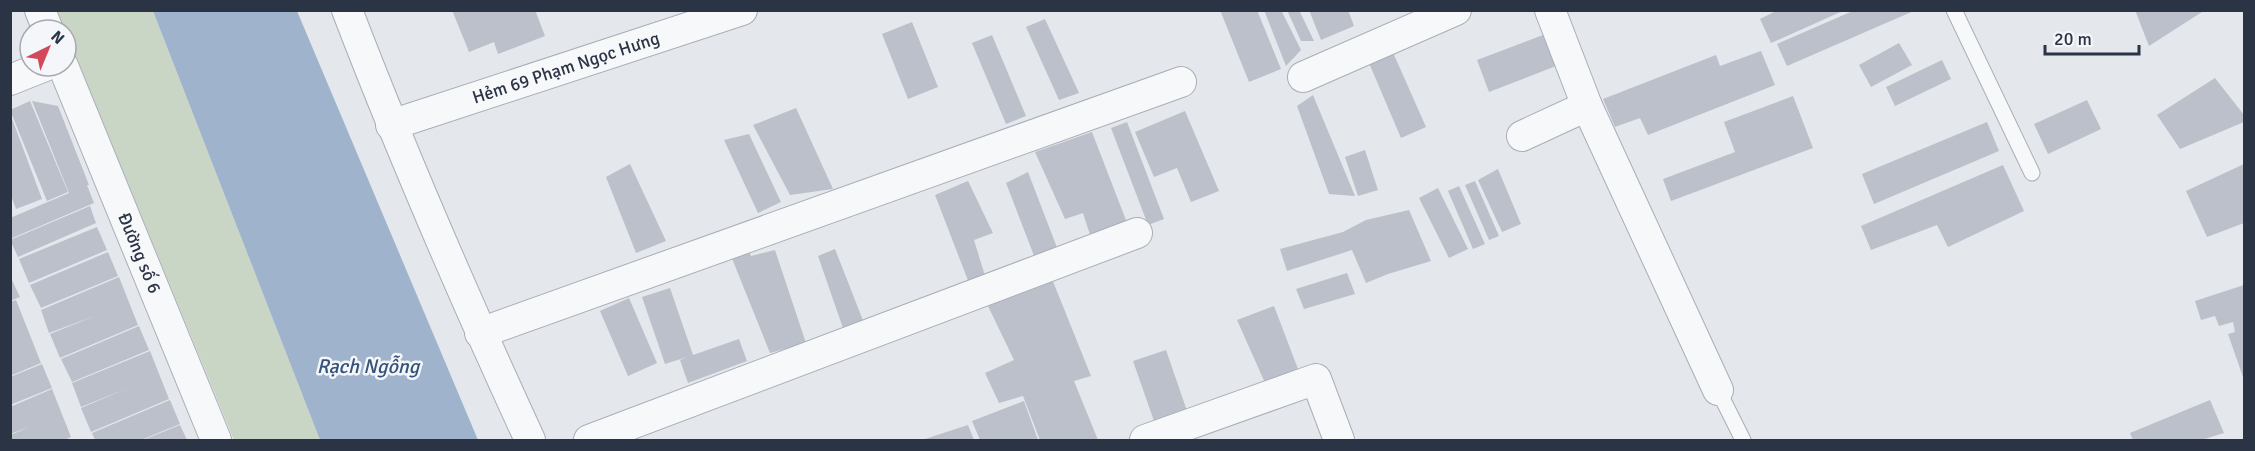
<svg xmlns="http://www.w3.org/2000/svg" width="2255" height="451" viewBox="0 0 2255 451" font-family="Signika,sans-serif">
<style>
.green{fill:#c9d6c5}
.water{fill:#9fb4cc}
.building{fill:#bbc0ca}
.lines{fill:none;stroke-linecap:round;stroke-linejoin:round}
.service-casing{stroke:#a9aeb7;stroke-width:17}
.minor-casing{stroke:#a9aeb7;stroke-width:32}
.service{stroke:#f7f8fa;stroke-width:15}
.minor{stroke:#f7f8fa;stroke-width:30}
.labels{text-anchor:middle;stroke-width:5;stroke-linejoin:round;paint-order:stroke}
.street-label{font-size:18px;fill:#2b3445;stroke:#f4f6f9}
.water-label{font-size:20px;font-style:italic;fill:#34527a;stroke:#f4f6f9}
</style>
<rect width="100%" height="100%" fill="#e4e7ec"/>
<path class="green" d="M57,11H153L320,440H234Z"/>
<path class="water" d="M153,11H297L478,440H320Z"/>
<path class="building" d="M452,10H535L545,36L498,54L494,42L469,52Z
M1220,10H1257L1281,69L1249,82Z
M1264,10H1281L1301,50L1286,66Z
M1287,10H1299L1314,41H1301Z
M1309,10H1348L1354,26L1321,40Z
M1778,10H1845L1771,43L1760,19Z
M1855,10H1916L1787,66L1777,44Z
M2135,10H2205L2149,46Z
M1045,19L1079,93L1059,100L1026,27Z
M912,22L938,87L908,99L882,34Z
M992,35L1026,116L1006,124L972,43Z
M1543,35L1556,66L1489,92L1477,60Z
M1387,39L1426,127L1401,138L1363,49Z
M1899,43L1912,65L1871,87L1859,65Z
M1761,51L1775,85L1648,135L1640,118L1615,127L1603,99L1716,55L1720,66Z
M1942,60L1951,79L1895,106L1886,87Z
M2215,78L2244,115V122L2180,149L2157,115Z
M1313,95L1355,196L1329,194L1297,106Z
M1793,96L1813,148L1671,201L1663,179L1735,152L1724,122Z
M2087,100L2101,129L2048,154L2034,124Z
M30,101L68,192L47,201L10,110Z
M32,101L58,106L89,185H87L94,203L10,239V218L69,193Z
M796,108L833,189L790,195L753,125Z
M1185,111L1219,191L1191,202L1177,168L1154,177L1135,132Z
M11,116L42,199L16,209L10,193Z
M1127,122L1164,219L1148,225L1111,128Z
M1987,122L1999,151L1874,204L1862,174Z
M1092,132L1129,228L1092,241L1083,213L1065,219L1035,152Z
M749,134L781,202L758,213L724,140Z
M1365,150L1378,190L1358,196L1345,157Z
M630,164L666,241L636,253L606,177Z
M2244,164V223L2207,237L2186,191Z
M2003,165L2024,211L1948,247L1937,225L1871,250L1861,226Z
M1498,169L1521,224L1502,232L1478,180Z
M1028,172L1061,258L1038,266L1006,183Z
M968,181L993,233L974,240L986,279L969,283L935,195Z
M1475,181L1499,236L1489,240L1465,185Z
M1459,186L1485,244L1473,249L1448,191Z
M1438,188L1468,249L1449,258L1419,198Z
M90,206L96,223L18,257L10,240Z
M1409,210L1431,261L1388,274L1366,283L1352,250L1287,271L1280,249L1343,232L1366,220Z
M97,227L107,250L29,283L19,259Z
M747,246L751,256L775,250L806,343L770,353L729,251Z
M835,249L864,323L845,334L818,256Z
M108,252L118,276L41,308L30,285Z
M1347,273L1355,294L1304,309L1296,289Z
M10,276L20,297L10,301Z
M119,277L138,325L60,358L50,334L97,315L49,333L41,310Z
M1052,279L1091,376L1074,381L1098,440H1040L1023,396L999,403L985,373L1014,360L988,306Z
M2244,285V380L2228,334L2235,332L2233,322L2219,326L2215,316L2201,320L2195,301Z
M670,288L693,355L739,339L747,361L688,383L680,360L687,357L665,364L642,297Z
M629,298L657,363L628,376L600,311Z
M16,300L41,363L10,376V302Z
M1274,306L1298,369L1266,385L1237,320Z
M139,326L149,350L72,382L61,359Z
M1166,350L1187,411L1154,421L1133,361Z
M150,351L169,399L91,432L81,408L128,388L81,407L72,383Z
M42,364L52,388L10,405V377Z
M52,389L71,437L64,440H10V435L30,427L10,434V407Z
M170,400L180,424L141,440H95L92,433Z
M2210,400L2224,433L2201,440H2133L2130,433Z
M1024,401L1038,440H980L972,421Z
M180,425L187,440H143Z
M968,425L974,440H922Z"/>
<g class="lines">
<defs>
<path id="service" d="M1954,10L2032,173
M1718,390L1743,440"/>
<g id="minor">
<path d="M40,10L48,30"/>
<path d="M347,10C403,156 465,299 530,440"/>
<path d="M1550,10L1587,106L1718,390"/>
<path id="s1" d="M63,66L216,440"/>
<path d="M1303,77L1456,10"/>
<path d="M10,80L45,66"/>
<path id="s2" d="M391,125L742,10"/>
<path d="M1522,136L1587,106"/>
<path d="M480,333L1181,82"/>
<path d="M589,440L1137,233"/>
<path d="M1145,440L1316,379L1339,440"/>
</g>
</defs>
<use href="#service" class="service-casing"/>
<use href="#minor" class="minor-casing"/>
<use href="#service" class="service"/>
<use href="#minor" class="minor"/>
</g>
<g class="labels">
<g class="street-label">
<text dy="6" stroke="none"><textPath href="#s2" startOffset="184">Hẻm 69 Phạm Ngọc Hưng</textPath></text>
<text dy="6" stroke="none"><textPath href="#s1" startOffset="202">Đường số 6</textPath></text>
</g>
<g class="water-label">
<text x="368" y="373">Rạch Ngỗng</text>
</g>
</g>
<rect width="2255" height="451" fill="none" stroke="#2b3445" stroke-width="24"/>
<g transform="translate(48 48) rotate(43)"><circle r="28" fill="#f4f6f9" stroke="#a4a8b1" stroke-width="1.5"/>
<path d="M0-4.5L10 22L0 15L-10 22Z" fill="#d1495b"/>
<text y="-9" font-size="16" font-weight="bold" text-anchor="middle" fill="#2b3445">N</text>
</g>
<path d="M2045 45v9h94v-9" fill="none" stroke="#2b3445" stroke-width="3"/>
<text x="2054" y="45" font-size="18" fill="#2b3445" stroke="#f4f6f9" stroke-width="4.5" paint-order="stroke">20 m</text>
</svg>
